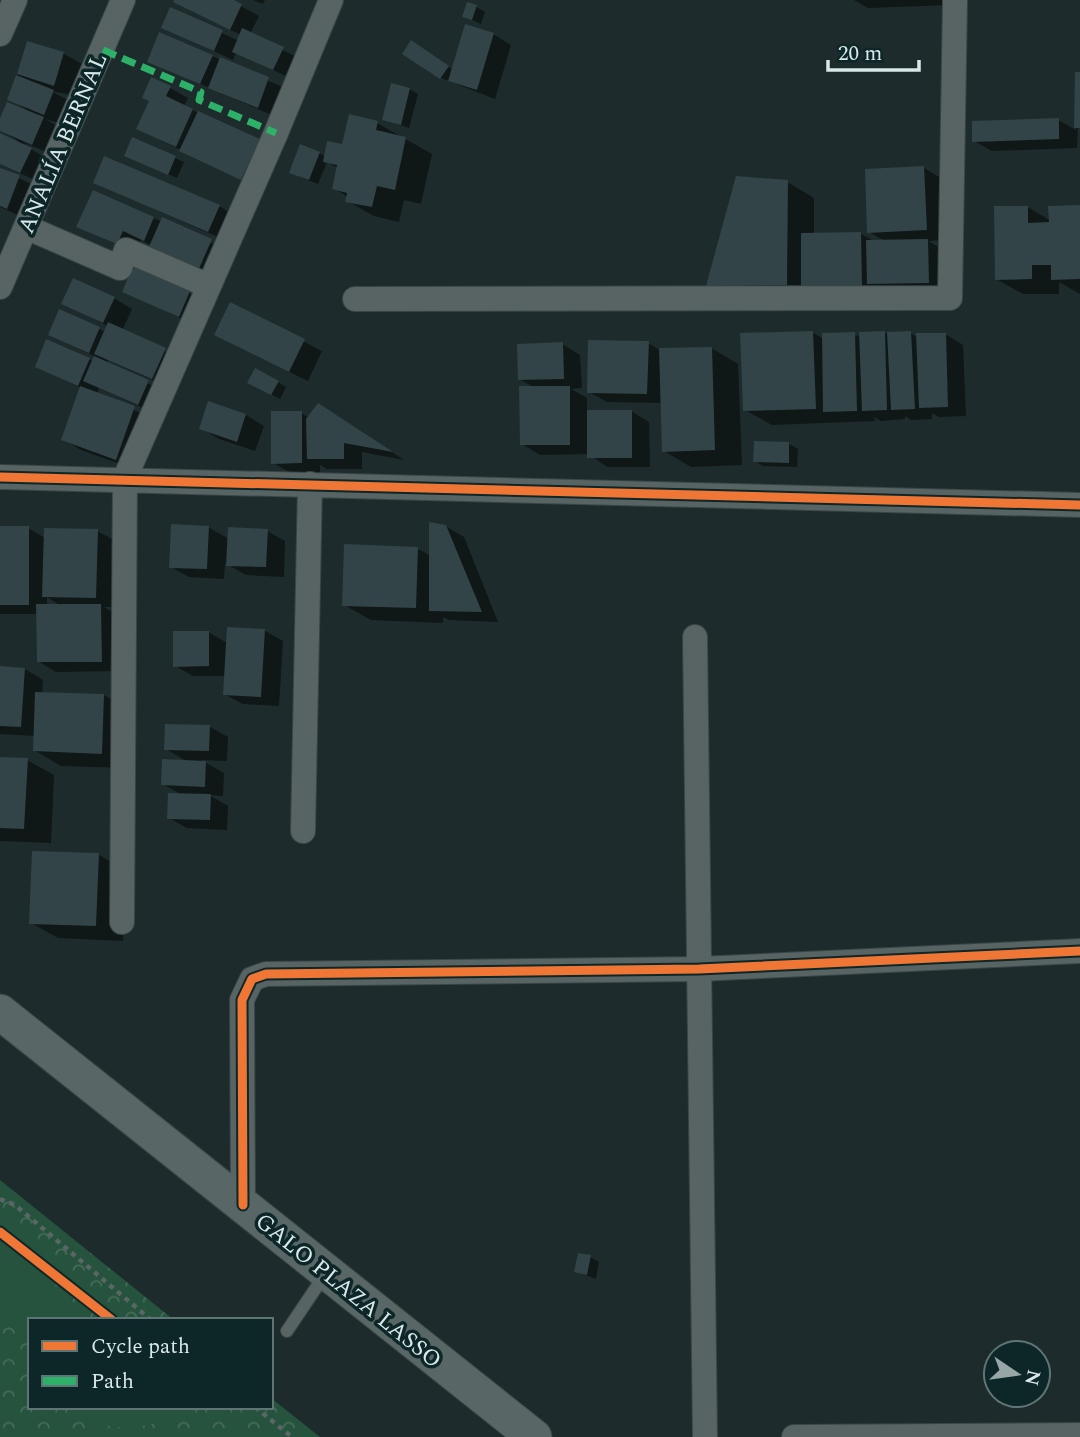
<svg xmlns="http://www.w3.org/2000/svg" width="1080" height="1437" viewBox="0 0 1080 1437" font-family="Spectral,serif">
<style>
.park{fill:url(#park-crowns)}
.garden{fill:#26533d}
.shadow{fill:#0007;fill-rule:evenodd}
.building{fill:#324447}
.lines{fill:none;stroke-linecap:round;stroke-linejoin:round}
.lane-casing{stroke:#3a4646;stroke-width:14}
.street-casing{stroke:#3a4646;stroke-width:26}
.secondary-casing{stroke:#3a4646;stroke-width:37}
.path{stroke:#5a6565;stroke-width:4.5;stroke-dasharray:5 5;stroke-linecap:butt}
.lane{stroke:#586364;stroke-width:12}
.street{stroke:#586364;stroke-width:24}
.secondary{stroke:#586665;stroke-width:35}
.quiet{stroke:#2db169;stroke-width:7;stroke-dasharray:14 7;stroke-linecap:butt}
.cycleway-casing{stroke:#0d2728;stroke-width:13}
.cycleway{stroke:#f07635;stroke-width:9}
.labels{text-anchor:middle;stroke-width:7;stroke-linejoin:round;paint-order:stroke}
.street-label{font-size:23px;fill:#d9e8e8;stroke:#0d2728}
</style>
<defs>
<pattern id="park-crowns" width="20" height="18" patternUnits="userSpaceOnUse" patternTransform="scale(1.75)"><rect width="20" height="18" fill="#26533d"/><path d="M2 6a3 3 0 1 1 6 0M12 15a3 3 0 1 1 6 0" fill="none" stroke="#456c59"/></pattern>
</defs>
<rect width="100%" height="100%" fill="#1d2b2c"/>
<path class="park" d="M0,1180L174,1320H30V1407H271V1398L320,1437H0Z"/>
<path class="garden" d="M0,1245L95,1320H30V1335L0,1313Z
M73,1407H183C154,1432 121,1430 85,1421Z"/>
<path class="shadow" d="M176,0H230L259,16L250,34L301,59L292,79L236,52L233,60L163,27L171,9L239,41L241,35L193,12Z
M253,0H265L263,4Z
M854,0H951V5L868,8Z
M476,7L485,12L481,24L464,16Z
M493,34L511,45L495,99L441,78L420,47L453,70Z
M28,43L64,54L82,64L72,95L51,91L71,102L63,124L45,119L61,128L51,154L25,143L24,145L49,160L39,182L0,164V135L16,142L17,140L0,130V122L26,109L9,99Z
M212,56L287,89L276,117L149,61Z
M1076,74H1080L1077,148L992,151L974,141L1058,120L1076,130Z
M170,88L188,98L184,106L277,151L260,189L138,129L151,101Z
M409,89L418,94L409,128L384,119Z
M377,123L432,154L421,204L404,200L399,222L374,216L347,201L348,197L334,188L338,168L327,162L318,184L300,177L319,153L326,157Z
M133,139L184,162L177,178L135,160Z
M924,168L942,179L944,240L928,241L946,251L947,292L734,301L708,285L787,182L814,198V234H861L874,241H885L869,232Z
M0,169L37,187L25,218L0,207Z
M95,183L219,206L237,217L227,241Z
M94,192L229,251L216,279L141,240L135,253L79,226Z
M1028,207L1051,221L1080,207V294L1059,282V294H1023L996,279Z
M124,291L189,293L207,303L197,326Z
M114,298L132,309L122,331L183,360L171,388L108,360L107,364L166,392L156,414L99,388L97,394L152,418L134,469L81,450L63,439L81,388L37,366L89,359L93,362L96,357L50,334L99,329L106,332L108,326L63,304Z
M231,304L322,351L308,381L234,345Z
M813,333L824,339L884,333H910L918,338L945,334L963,345L966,416L939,417L932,413V419L911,420L905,416V419L881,421L874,417L875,421L772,425L745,410Z
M648,343L660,350L711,348L738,364L742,465L691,467L664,451L662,403L607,402L589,392Z
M562,344L580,355L582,388L571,389L587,398V412L631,411L649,422L650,467H607L589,454L540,455L522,444L535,388L519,379Z
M278,382L286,387L280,399L249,383Z
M301,413L310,418L336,415L404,460L362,452V469H327L320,465V473H291L273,463Z
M246,415L264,426L255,451L219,439L201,428Z
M789,444L798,449L797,467L763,466L755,461Z
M445,526L464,537L498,622L449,620L443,617V623L371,620L344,605L418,549L431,556Z
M208,527L229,539L267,531L285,541L284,577L246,575L225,563L224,579L189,577L171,567Z
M0,528H28L45,538L97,531L116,541L114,607H104L119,616V671L56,672L38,661V614H0ZM47,597L61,606H47Z
M265,631L283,641L279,706L243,704L224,694L225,676H193L175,666L208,632L227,643Z
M0,667L25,669L43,680L42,694L104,695L131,711L129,768L61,766L34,750L35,736L0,734Z
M210,727L228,737L227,761L201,760L224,773L223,796L209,795L228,806L227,830L187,828L169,818L182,795L163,784L188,762L166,749Z
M0,758L27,760L54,775L51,843L0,841Z
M99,855L126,870L123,941L58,938L31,923Z
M590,1257L599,1262L596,1279L576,1271Z"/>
<path class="building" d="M174,0H234L242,4L230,30L173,2Z
M467,2L477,5L472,20L462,17Z
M170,7L223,30L214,51L161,28Z
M465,24L494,33L477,90L448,81Z
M242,28L284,47L273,70L232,52Z
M159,32L213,55L200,84L147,62Z
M411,40L449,66L440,79L402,54Z
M27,41L64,52L54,86L17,74Z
M220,57L269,77L258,108L208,88Z
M1075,72H1080V128H1074Z
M16,75L54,90L44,115L7,100Z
M151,77L171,86L166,96L193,109L176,147L136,129L149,101L142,98Z
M391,83L410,88L401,125L382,120Z
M7,102L44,117L32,145L0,131V118Z
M198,111L260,139L241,180L179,151Z
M349,114L378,121L376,130L406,137L395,190L377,186L372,207L345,202L347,193L332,189L337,165L323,162L327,141L342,144Z
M1059,118V139L972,142V121Z
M0,133L32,148L20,173L0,164Z
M132,137L176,156L168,175L124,156Z
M300,144L320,152L309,180L289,173Z
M104,156L220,205L208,232L93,183Z
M924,166L927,230L867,233L865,169Z
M0,168L20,175L7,209L0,206Z
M736,176L788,180L787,285L706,286Z
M93,190L154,217L144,241L123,231L117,244L76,227Z
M1080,205V279L1051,280V265H1032V279L995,280L994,206H1028V223L1049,222L1048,206Z
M162,217L212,239L198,271L148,249Z
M861,232L862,286H801V233Z
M928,239L929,283L867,284L866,240Z
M133,266L190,291L179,317L122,292Z
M73,278L115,297L103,323L61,304Z
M230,302L305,339L289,372L214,335Z
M59,309L100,327L89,353L48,335Z
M108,322L166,348L152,379L94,354Z
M813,331L816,409L743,411L740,333Z
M885,331L887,410L862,411L859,332Z
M911,331L915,409L891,410L887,332Z
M855,332L857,411L823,412L822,333Z
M916,333H946L948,407L919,408Z
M46,339L90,358L78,386L35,367Z
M588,340L649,341L647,394L587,393Z
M563,342L564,379L518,380L517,344Z
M712,347L715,450L662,452L659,348Z
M94,356L149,380L138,405L83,381Z
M255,368L279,381L271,395L247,383Z
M80,386L135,406L116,460L61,440Z
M519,386H570V445H520Z
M208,401L246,414L237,442L199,429Z
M318,403L393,452L344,443V459H307L306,419Z
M587,410H632V458H587Z
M271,411H302V463L271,464Z
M754,441L789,442V463L753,462Z
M429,522L446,525L482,612L429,611Z
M171,524L209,526L207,569L169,568Z
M0,526H29V605H0Z
M228,527L268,529L266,567L226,566Z
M44,528L98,529L96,598L42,597Z
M344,544L418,547L416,608L342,606Z
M36,604H101L102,662H37Z
M227,627L265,629L261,697L223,695Z
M173,631H209V666L173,667Z
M0,666L25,668L21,727L0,726Z
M35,692L104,694L102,754L33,751Z
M165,724L210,725L209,751L164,750Z
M0,757L28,758L24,829L0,828Z
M162,759L206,761L205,787L161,785Z
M168,793L211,794L210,820L167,819Z
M32,851L99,853L96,926L29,924Z
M578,1253L591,1255L587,1275L574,1272Z"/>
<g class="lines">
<defs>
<path id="lane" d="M287,1331L326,1273"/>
<path id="street" d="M0,34L15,0
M26,227L120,268L126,250L209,286
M0,287L123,0
M355,299L950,298L955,0
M0,477L1080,505
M695,637L705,1437
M303,831L310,484
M122,922L125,478L276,133L331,0
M243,1205L242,1000L252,979L266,974L699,969L1080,951
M794,1437L1080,1435"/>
<path id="secondary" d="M0,1012L534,1437"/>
</defs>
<use href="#lane" class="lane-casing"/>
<use href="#street" class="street-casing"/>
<use href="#secondary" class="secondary-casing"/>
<path class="path" d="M0,1199L15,1205L151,1320
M255,1407L292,1437"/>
<use href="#lane" class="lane"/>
<use href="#street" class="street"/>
<use href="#secondary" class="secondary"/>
<path class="quiet" d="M103,50L201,92L199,100L276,133"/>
<defs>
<path id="cycleway" d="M0,477L1080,505
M243,1205L242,1000L252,979L266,974L699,969L1080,951
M0,1232L112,1320"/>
</defs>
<use href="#cycleway" class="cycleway-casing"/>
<use href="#cycleway" class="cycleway"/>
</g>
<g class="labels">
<g class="street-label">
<text transform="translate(62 143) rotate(-67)" y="8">ANALÍA BERNAL</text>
<text transform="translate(349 1290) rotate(39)" y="8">GALO PLAZA LASSO</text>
</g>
</g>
<rect x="28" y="1318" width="245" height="91" fill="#0d2728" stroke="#5f7475" stroke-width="2"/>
<rect x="42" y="1341" width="35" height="10" fill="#f07635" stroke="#5f7475" stroke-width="2"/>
<text x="91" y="1353" font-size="21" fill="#d9e8e8">Cycle path</text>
<rect x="42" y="1376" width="35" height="10" fill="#2db169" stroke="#5f7475" stroke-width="2"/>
<text x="91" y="1388" font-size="21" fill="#d9e8e8">Path</text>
<g transform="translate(1017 1374) rotate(103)"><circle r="33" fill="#0d2728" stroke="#5f7475" stroke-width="2"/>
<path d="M0-5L12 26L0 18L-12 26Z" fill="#97a6a6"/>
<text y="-10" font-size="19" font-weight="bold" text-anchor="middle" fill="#d9e8e8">N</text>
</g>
<path d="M828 60v10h91v-10" fill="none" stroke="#d9e8e8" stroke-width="3.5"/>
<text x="838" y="60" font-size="21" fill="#d9e8e8" stroke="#0d2728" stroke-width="5" paint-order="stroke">20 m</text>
</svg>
